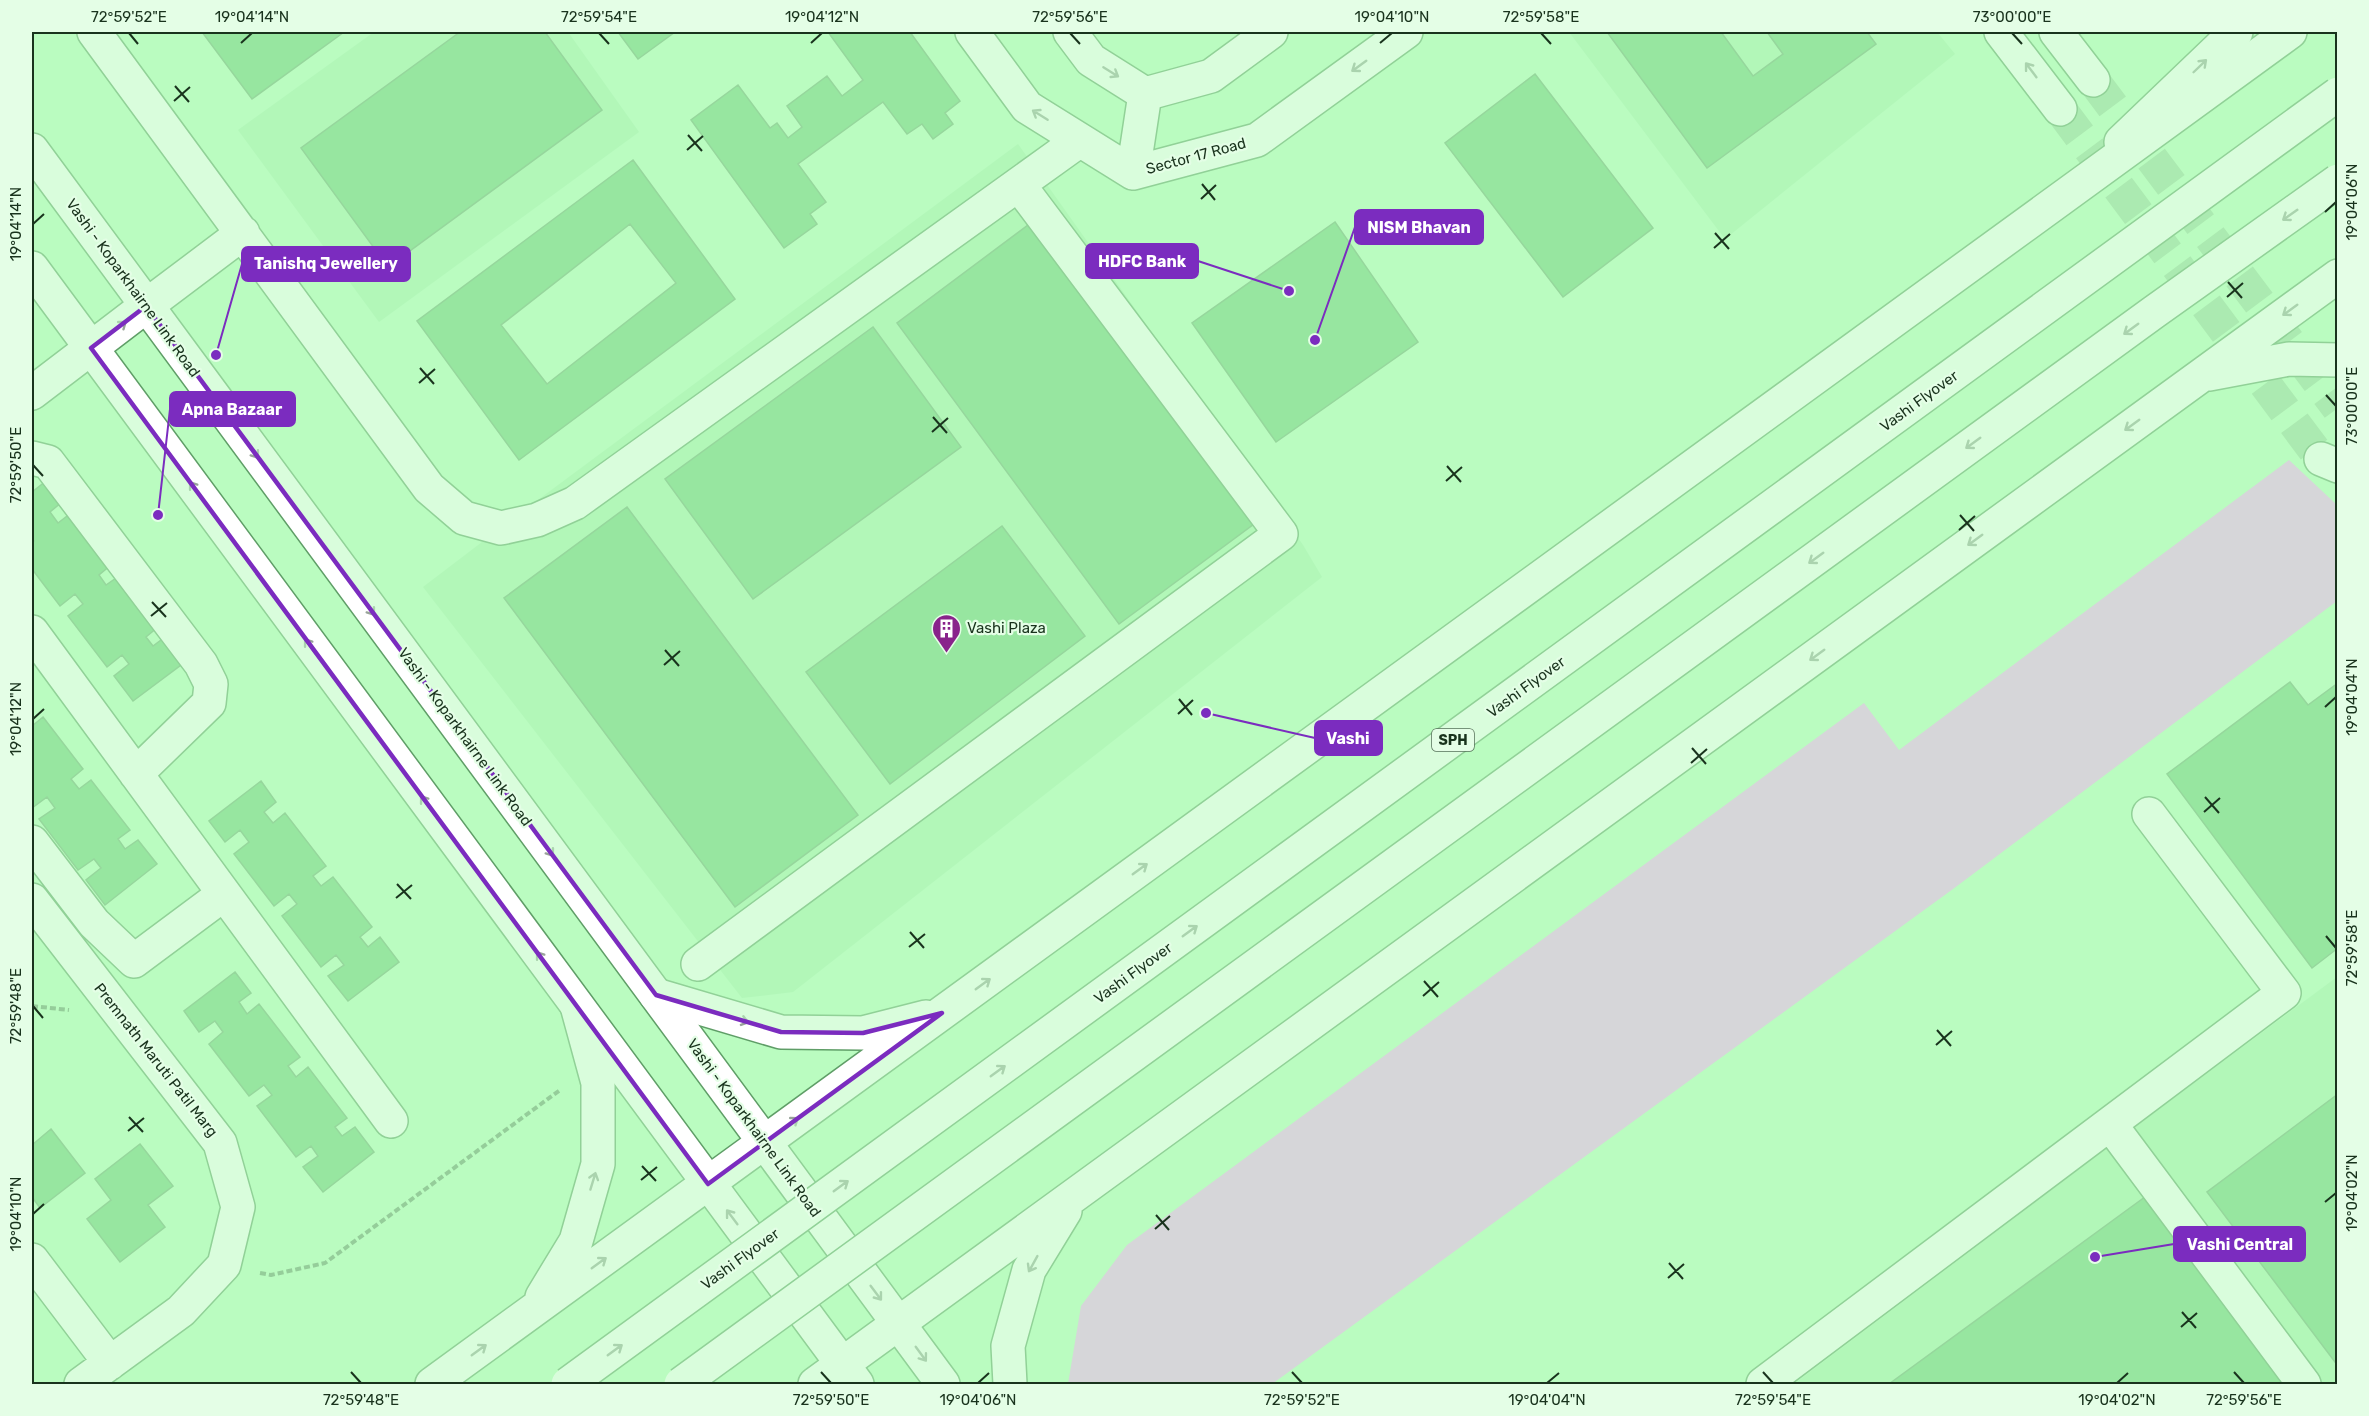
<svg xmlns="http://www.w3.org/2000/svg" width="2369" height="1416" viewBox="0 0 2369 1416" font-family="Rubik,sans-serif">
<style>
.built{fill:#a8f1b0}
.green{fill:#f9a8f8}
.building{fill:#6dcd7b;stroke:#6baa72;stroke-width:1.5;fill-rule:evenodd}
.lines{fill:none;stroke-linecap:round;stroke-linejoin:round}
.minor-tunnel{stroke:#9ad49f;stroke-width:33;stroke-dasharray:33 16;stroke-linecap:butt}
.minor-casing{stroke:#5f9e67;stroke-width:36}
.major-casing{stroke:#5f9e67;stroke-width:36}
.highway-casing{stroke:#5f9e67;stroke-width:36}
.path{stroke:#68966d;stroke-width:4;stroke-dasharray:6 3;stroke-linecap:butt}
.minor{stroke:#fff;stroke-width:33}
.major{stroke:#fff;stroke-width:33}
.highway{stroke:#fff;stroke-width:33}
.highway-bridge-casing{stroke:#5f9e67;stroke-width:36;stroke-linecap:butt}
.highway-bridge{stroke:#fff;stroke-width:33}
.oneway{stroke:#98a399}
.marked{fill:none;stroke:#7b2cbf;stroke-width:4.5;stroke-linejoin:round}
.ticks{fill:none;stroke:#19331d;stroke-width:2}
.labels{text-anchor:middle;stroke-width:4.5;stroke-linejoin:round;paint-order:stroke}
.shield{fill:#e4fee6;stroke:#567059;stroke-width:1.5}
.shield-label{font-size:14px;font-weight:bold;fill:#19331d}
.street-label{font-size:15px;fill:#19331d;stroke:#e4fee6}
.poi-label{font-size:15px;fill:#19331d;stroke:#e4fee6;text-anchor:start}
.leader{fill:none;stroke:#7b2cbf;stroke-width:2}
.callout-dot{fill:#7b2cbf;stroke:#e4fee6;stroke-width:2}
.callout{fill:#7b2cbf;stroke:#7b2cbf;stroke-width:2}
.callout-label{font-size:16px;text-anchor:middle;font-weight:bold;fill:#fff}
.neatline{fill:none;stroke:#19331d;stroke-width:2}
.ticks-label{font-size:15px;text-anchor:middle;fill:#19331d}
</style>
<rect width="100%" height="100%" fill="#bafcc0"/>
<path class="built" d="M374,32H568L639,132L379,322L238,130Z
M1569,32H1937L1955,54L1725,239Z
M1018,144L1303,545L1322,577L793,992L742,998L423,587L519,514Z
M2337,977V1384H1794L2132,1129Z"/>
<path class="green" d="M2289,460L2337,505V601L1953,889L1272,1384H1068L1081,1306L1127,1245L1864,703L1899,750Z"/>
<path class="building" d="M202,32H344L252,99Z
M460,32H545L602,110L388,267L301,148Z
M618,32H675L638,59Z
M828,32H910L960,101L945,113L953,124L933,139L922,124L907,134L883,102L798,164L826,202L810,214L817,224L784,248L691,120L738,85L770,128L777,123L788,138L802,127L787,106L827,76L842,96L863,80Z
M1607,32H1721L1753,76L1783,54L1767,32H1867L1876,44L1707,168Z
M1535,74L1653,228L1563,297L1445,143Z
M633,160L735,299L519,460L417,321ZM630,224L676,283L547,384L501,325Z
M1036,219L1258,521L1119,624L897,323Z
M1335,222L1418,342L1276,442L1192,323Z
M873,327L961,447L753,599L665,479Z
M46,481L62,502L50,512L58,523L71,513L111,565L99,575L106,585L119,576L158,627L146,637L153,646L165,637L185,662L133,701L114,676L129,664L122,655L107,667L68,616L83,604L75,594L60,606L32,569V543L34,541L32,538V492Z
M627,507L858,815L735,907L504,598Z
M1002,526L1085,636L890,784L806,672Z
M2290,682L2308,705L2338,683V948L2312,968L2167,774Z
M43,717L83,769L71,779L79,789L91,780L130,830L118,839L125,849L138,840L157,864L105,905L86,880L101,868L94,859L78,870L39,819L55,808L47,797L32,808V726Z
M261,781L276,802L264,812L273,823L285,813L326,866L313,876L321,886L333,877L372,927L360,937L368,947L380,937L399,962L348,1001L328,976L344,965L336,955L321,967L282,916L297,904L289,894L274,906L234,854L249,842L240,830L225,842L209,821Z
M235,972L251,993L239,1002L247,1014L259,1004L300,1057L288,1066L296,1077L308,1067L347,1118L335,1127L342,1136L355,1127L374,1152L323,1192L303,1167L318,1156L311,1146L296,1157L257,1106L272,1095L264,1085L249,1096L209,1044L223,1032L215,1021L199,1032L184,1011Z
M2338,1094V1366L2207,1192Z
M51,1129L85,1173L40,1208L32,1197V1145Z
M140,1144L173,1186L148,1205L165,1227L120,1262L87,1219L111,1200L95,1179Z
M2149,1194L2287,1384H1889Z"/>
<g class="lines">
<path class="minor-tunnel" d="M2093,80L2338,408
M2060,109L2321,459"/>
<defs>
<path id="minor" d="M94,32L429,488L464,518L501,528L537,520L575,503L1080,140
M972,32L1027,107L1133,173L1257,140L1406,32
M1070,32L1091,60L1145,94L1211,76L1271,32
M2001,32L2060,109
M2056,32L2093,80
M1133,173L1145,94
M146,306L243,233
M32,393L91,348
M32,458L48,462L201,664L211,684L209,703L136,774
M2321,459L2338,466
M32,632L391,1121
M32,842L94,923L134,961L224,894
M32,900L220,1143L238,1207L224,1265L181,1311L81,1384
M698,964L1281,534L1019,185
M2110,1124L2304,1384
M32,1260L110,1363
M1763,1384L2284,993L2149,814"/>
<path id="major" d="M2121,142L2236,32
M32,150L943,1384
M32,268L857,1384
M91,348L146,306"/>
<path id="highway" d="M2209,374L2289,359L2338,360
M656,995L781,1032L863,1033L926,1017
M542,1297L576,1241L598,1164V1083L577,1006
M432,1384L2290,32
M815,1384L2338,276
M1010,1384L1008,1346L1029,1270L1065,1211"/>
</defs>
<use href="#minor" class="minor-casing"/>
<use href="#major" class="major-casing"/>
<use href="#highway" class="highway-casing"/>
<path class="path" d="M32,1006L69,1010
M260,1273L271,1275L325,1263L560,1090"/>
<use href="#minor" class="minor"/>
<use href="#major" class="major"/>
<use href="#highway" class="highway"/>
<defs>
<path id="highway-bridge" d="M568,1384L2338,94
M681,1384L2154,312L2338,181"/>
</defs>
<use href="#highway-bridge" class="highway-bridge-casing"/>
<use href="#highway-bridge" class="highway-bridge"/>
</g>
<defs><path id="oneway-shaft" d="M-6 0H5M1.5-3L5.5 0L1.5 3" fill="none" stroke-width="1.6" stroke-linecap="round" stroke-linejoin="round" transform="scale(1.5)"/></defs>
<g class="oneway">
<use href="#oneway-shaft" transform="translate(1359 66) rotate(144)"/>
<use href="#oneway-shaft" transform="translate(2200 66) rotate(-44)"/>
<use href="#oneway-shaft" transform="translate(2031 70) rotate(-127)"/>
<use href="#oneway-shaft" transform="translate(1111 72) rotate(32)"/>
<use href="#oneway-shaft" transform="translate(1040 115) rotate(-148)"/>
<use href="#oneway-shaft" transform="translate(2290 215) rotate(145)"/>
<use href="#oneway-shaft" transform="translate(2290 310) rotate(144)"/>
<use href="#oneway-shaft" transform="translate(119 327) rotate(-37)"/>
<use href="#oneway-shaft" transform="translate(2131 329) rotate(144)"/>
<use href="#oneway-shaft" transform="translate(2132 425) rotate(144)"/>
<use href="#oneway-shaft" transform="translate(1973 443) rotate(144)"/>
<use href="#oneway-shaft" transform="translate(253 451) rotate(54)"/>
<use href="#oneway-shaft" transform="translate(195 489) rotate(-126)"/>
<use href="#oneway-shaft" transform="translate(1975 540) rotate(144)"/>
<use href="#oneway-shaft" transform="translate(1816 558) rotate(144)"/>
<use href="#oneway-shaft" transform="translate(369 608) rotate(54)"/>
<use href="#oneway-shaft" transform="translate(310 646) rotate(-126)"/>
<use href="#oneway-shaft" transform="translate(1817 655) rotate(144)"/>
<use href="#oneway-shaft" transform="translate(426 803) rotate(-126)"/>
<use href="#oneway-shaft" transform="translate(548 849) rotate(54)"/>
<use href="#oneway-shaft" transform="translate(1140 869) rotate(-36)"/>
<use href="#oneway-shaft" transform="translate(1190 931) rotate(-36)"/>
<use href="#oneway-shaft" transform="translate(542 959) rotate(-126)"/>
<use href="#oneway-shaft" transform="translate(983 984) rotate(-36)"/>
<use href="#oneway-shaft" transform="translate(740 1020) rotate(16)"/>
<use href="#oneway-shaft" transform="translate(998 1071) rotate(-36)"/>
<use href="#oneway-shaft" transform="translate(791 1123) rotate(-36)"/>
<use href="#oneway-shaft" transform="translate(593 1181) rotate(-73)"/>
<use href="#oneway-shaft" transform="translate(841 1186) rotate(-36)"/>
<use href="#oneway-shaft" transform="translate(732 1217) rotate(-127)"/>
<use href="#oneway-shaft" transform="translate(599 1263) rotate(-36)"/>
<use href="#oneway-shaft" transform="translate(1033 1264) rotate(119)"/>
<use href="#oneway-shaft" transform="translate(876 1293) rotate(53)"/>
<use href="#oneway-shaft" transform="translate(479 1350) rotate(-36)"/>
<use href="#oneway-shaft" transform="translate(615 1350) rotate(-36)"/>
<use href="#oneway-shaft" transform="translate(921 1354) rotate(54)"/>
</g>
<path d="M0 0H2369V1416H0ZM146,306L656,995L781,1032L863,1033L942,1013L708,1184L91,348Z" fill="#bafcc0" fill-opacity=".55" fill-rule="evenodd"/>
<path class="marked" d="M146,306L656,995L781,1032L863,1033L942,1013L708,1184L91,348Z"/>
<path class="ticks" d="M129,33L138,44M599,33L609,44M1070,33L1080,44M1541,33L1551,44M2012,33L2022,44M241,43L252,33M811,43L822,33M1380,43L1392,33M175,86L189,102M174,101L190,87M688,135L702,151M687,150L703,136M1202,184L1215,200M1201,199L1216,185M2325,212L2336,202M33,224L44,214M1715,233L1729,249M1714,248L1730,234M2228,282L2242,298M2227,297L2243,283M420,368L434,384M419,383L435,369M2326,395L2336,406M933,417L947,433M932,432L948,418M33,465L43,476M1447,466L1461,482M1446,481L1462,467M1960,515L1974,531M1959,530L1975,516M152,602L166,617M151,616L167,603M665,650L679,666M664,665L680,651M1179,699L1192,715M2325,707L2336,697M1178,714L1193,700M33,719L44,709M1692,748L1706,764M1691,763L1707,749M2205,797L2219,813M2204,812L2220,798M397,884L411,899M396,898L412,885M910,932L924,948M2326,936L2336,948M909,947L925,934M1424,981L1438,997M1423,996L1439,982M33,1006L43,1018M1937,1030L1951,1046M1936,1045L1952,1031M129,1117L143,1132M128,1131L144,1118M642,1166L656,1181M641,1180L657,1167M2325,1202L2336,1193M33,1214L44,1204M1156,1215L1169,1230M1155,1229L1170,1216M1669,1263L1683,1279M1668,1278L1684,1264M2182,1312L2196,1328M2181,1327L2197,1313M351,1372L361,1383M821,1372L831,1383M1292,1372L1302,1383M1763,1372L1773,1383M2234,1372L2244,1383M978,1383L989,1373M1547,1383L1559,1373M2117,1383L2128,1373"/>
<defs>
<symbol id="building-pin" viewBox="-11 -11 22 30"><path d="M0 17L-7.5 6A9.5 9.5 0 1 1 7.5 6Z" fill="#89238b" stroke="#e4fee6"/><path d="M-4-6H4V6H1V3H-1V6H-4ZM-2.5-4.3h1.7v1.8h-1.7ZM.8-4.3h1.7v1.8H.8ZM-2.5-1h1.7V.8h-1.7ZM.8-1h1.7V.8H.8Z" fill="#fff"/></symbol>
</defs>
<g fill-rule="evenodd">
<use href="#building-pin" x="930" y="612" width="33" height="45"/>
</g>
<g class="labels">
<rect class="shield" x="1432" y="729" width="42" height="22" rx="4.5"/>
<g class="shield-label">
<text x="1453" y="745">SPH</text>
</g>
<g class="street-label">
<text transform="translate(1196 156) rotate(-15)" y="5">Sector 17 Road</text>
<text transform="translate(133 288) rotate(54)" y="5">Vashi - Koparkhairne Link Road</text>
<text transform="translate(1919 401) rotate(-36)" y="5">Vashi Flyover</text>
<text transform="translate(1526 687) rotate(-36)" y="5">Vashi Flyover</text>
<text transform="translate(465 737) rotate(54)" y="5">Vashi - Koparkhairne Link Road</text>
<text transform="translate(1133 973) rotate(-36)" y="5">Vashi Flyover</text>
<text transform="translate(156 1060) rotate(52)" y="5">Premnath Maruti Patil Marg</text>
<text transform="translate(754 1128) rotate(54)" y="5">Vashi - Koparkhairne Link Road</text>
<text transform="translate(740 1259) rotate(-36)" y="5">Vashi Flyover</text>
</g>
<g class="poi-label">
<text x="967" y="633">Vashi Plaza</text>
</g>
</g>
<path class="leader" d="M1315 340L1355 227M1289 291L1198 261M216 355L242 264M158 515L170 409M1206 713L1315 738M2095 1257L2174 1244"/>
<g class="callout-dot">
<circle cx="1315" cy="340" r="6"/>
<circle cx="1289" cy="291" r="6"/>
<circle cx="216" cy="355" r="6"/>
<circle cx="158" cy="515" r="6"/>
<circle cx="1206" cy="713" r="6"/>
<circle cx="2095" cy="1257" r="6"/>
</g>
<g class="callout">
<rect x="1355" y="210" width="128" height="34" rx="6"/>
<rect x="1086" y="244" width="112" height="34" rx="6"/>
<rect x="242" y="247" width="168" height="34" rx="6"/>
<rect x="170" y="392" width="125" height="34" rx="6"/>
<rect x="1315" y="721" width="67" height="34" rx="6"/>
<rect x="2174" y="1227" width="131" height="34" rx="6"/>
</g>
<g class="callout-label">
<text x="1419" y="233">NISM Bhavan</text>
<text x="1142" y="267">HDFC Bank</text>
<text x="326" y="269">Tanishq Jewellery</text>
<text x="232" y="415">Apna Bazaar</text>
<text x="1348" y="744">Vashi</text>
<text x="2240" y="1250">Vashi Central</text>
</g>
<rect width="2369" height="1416" fill="none" stroke="#e4fee6" stroke-width="66"/>
<rect x="33" y="33" width="2303" height="1350" class="neatline"/>
<g class="ticks-label">
<text x="129" y="22">72°59'52"E</text>
<text x="252" y="22">19°04'14"N</text>
<text x="599" y="22">72°59'54"E</text>
<text x="822" y="22">19°04'12"N</text>
<text x="1070" y="22">72°59'56"E</text>
<text x="1392" y="22">19°04'10"N</text>
<text x="1541" y="22">72°59'58"E</text>
<text x="2012" y="22">73°00'00"E</text>
<text transform="translate(2352 202) rotate(-90)" y="5">19°04'06"N</text>
<text transform="translate(16 224) rotate(-90)" y="5">19°04'14"N</text>
<text transform="translate(2352 406) rotate(-90)" y="5">73°00'00"E</text>
<text transform="translate(16 465) rotate(-90)" y="5">72°59'50"E</text>
<text transform="translate(2352 697) rotate(-90)" y="5">19°04'04"N</text>
<text transform="translate(16 719) rotate(-90)" y="5">19°04'12"N</text>
<text transform="translate(2352 948) rotate(-90)" y="5">72°59'58"E</text>
<text transform="translate(16 1006) rotate(-90)" y="5">72°59'48"E</text>
<text transform="translate(2352 1193) rotate(-90)" y="5">19°04'02"N</text>
<text transform="translate(16 1214) rotate(-90)" y="5">19°04'10"N</text>
<text x="361" y="1405">72°59'48"E</text>
<text x="831" y="1405">72°59'50"E</text>
<text x="978" y="1405">19°04'06"N</text>
<text x="1302" y="1405">72°59'52"E</text>
<text x="1547" y="1405">19°04'04"N</text>
<text x="1773" y="1405">72°59'54"E</text>
<text x="2117" y="1405">19°04'02"N</text>
<text x="2244" y="1405">72°59'56"E</text>
</g>
</svg>
